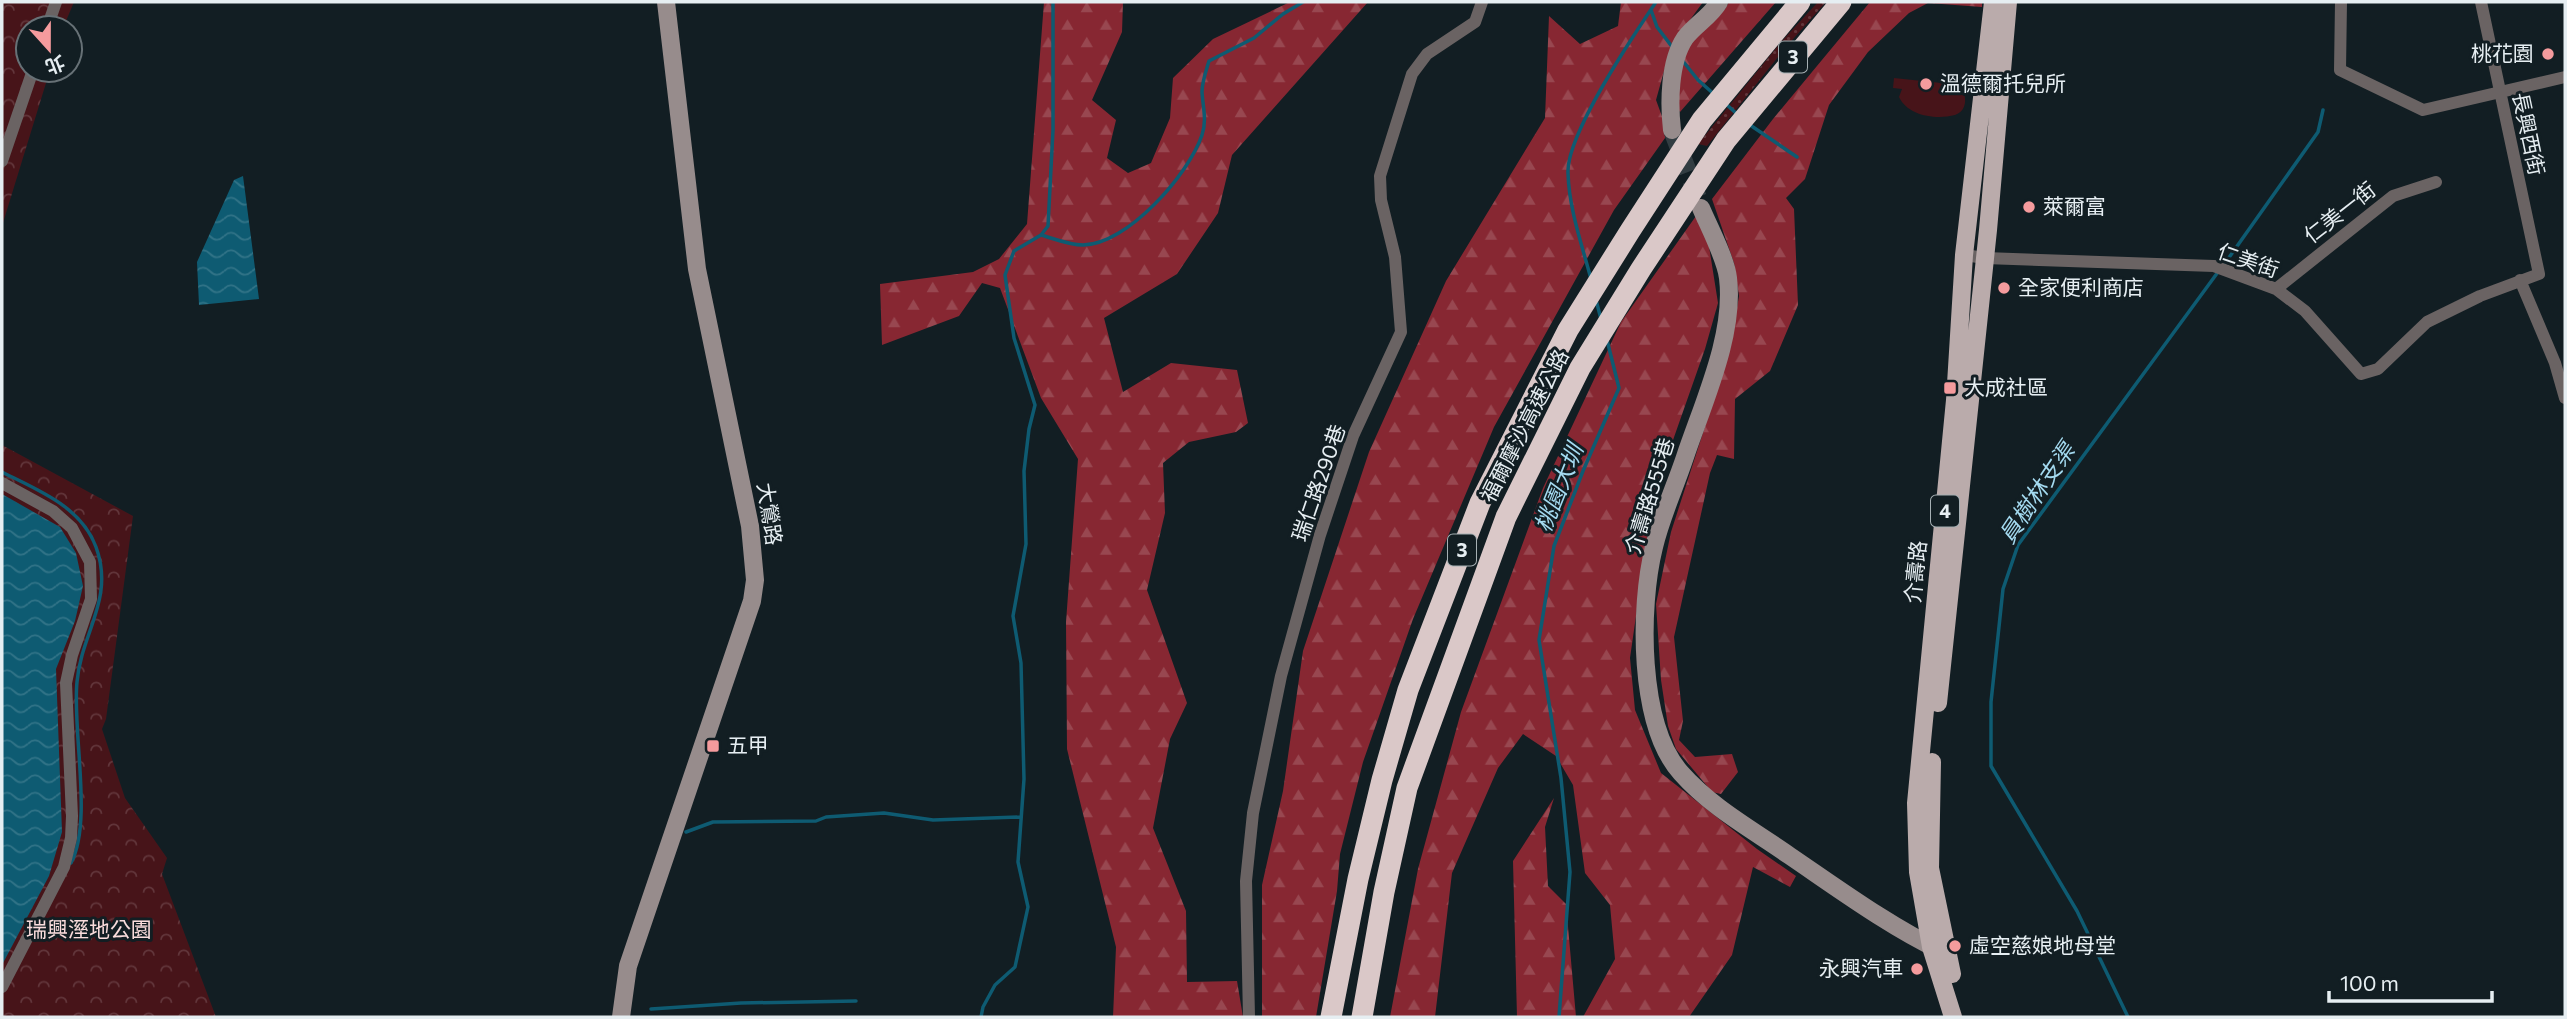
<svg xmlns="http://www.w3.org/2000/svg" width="2567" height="1019" viewBox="0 0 2567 1019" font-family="Commissioner,'Noto Sans TC',sans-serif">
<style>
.grass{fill:url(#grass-dots)}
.forest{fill:url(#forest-firs)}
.park{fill:url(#park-crowns)}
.pitch{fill:#471419}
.water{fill:url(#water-waves)}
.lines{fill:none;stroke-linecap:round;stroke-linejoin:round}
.stream{stroke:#0e5b72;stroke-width:3.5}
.secondary-tunnel{stroke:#323d42;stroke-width:18;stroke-dasharray:18 9;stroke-linecap:butt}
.street{stroke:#6a6363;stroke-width:12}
.secondary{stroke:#978c8c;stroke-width:18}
.primary{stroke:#baabab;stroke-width:18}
.highway{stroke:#dac8c8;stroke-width:21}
.poi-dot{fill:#f59b9d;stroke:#121e23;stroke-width:2.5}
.labels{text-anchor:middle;stroke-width:6;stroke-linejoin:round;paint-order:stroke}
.shield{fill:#121e23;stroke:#a6b0b4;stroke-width:2}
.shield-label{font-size:19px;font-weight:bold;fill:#e6eef2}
.poi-label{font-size:21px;fill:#e6eef2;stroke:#121e23;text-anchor:start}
.street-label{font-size:21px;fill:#e6eef2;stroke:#121e23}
.park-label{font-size:21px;fill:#f9dcdc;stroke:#121e23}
.water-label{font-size:23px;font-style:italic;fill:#a4daf0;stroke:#121e23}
</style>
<defs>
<pattern id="grass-dots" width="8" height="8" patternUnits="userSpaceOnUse" patternTransform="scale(1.75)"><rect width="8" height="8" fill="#471419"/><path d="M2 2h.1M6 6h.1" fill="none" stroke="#62363b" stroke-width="1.8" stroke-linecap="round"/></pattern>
<pattern id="forest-firs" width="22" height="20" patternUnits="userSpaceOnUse" patternTransform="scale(1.75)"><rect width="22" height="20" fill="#872732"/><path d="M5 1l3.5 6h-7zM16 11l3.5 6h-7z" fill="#984750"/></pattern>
<pattern id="park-crowns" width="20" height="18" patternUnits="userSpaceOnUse" patternTransform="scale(1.75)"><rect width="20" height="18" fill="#471419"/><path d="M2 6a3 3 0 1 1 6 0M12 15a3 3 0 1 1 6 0" fill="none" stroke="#62363b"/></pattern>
<pattern id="water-waves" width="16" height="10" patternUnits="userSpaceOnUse" patternTransform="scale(1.75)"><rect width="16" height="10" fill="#0e5b72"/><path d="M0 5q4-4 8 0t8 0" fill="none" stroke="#317387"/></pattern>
</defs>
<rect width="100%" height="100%" fill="#121e23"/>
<path class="grass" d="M1818,2H1826L1786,47L1707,146L1698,144L1781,42Z"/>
<path class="forest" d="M1044,2H1123L1122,32L1092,100L1116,120L1107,158L1128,173L1151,163L1170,118L1173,78L1213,39L1290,2H1368L1232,155L1218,213L1177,274L1104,318L1123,392L1171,363L1237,370L1248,423L1236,432L1189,442L1163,463L1165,513L1147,590L1187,703L1170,739L1153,828L1186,911L1187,982L1237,981L1243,1017H1113L1116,947L1067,749L1066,622L1078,459L1041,398L1000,288L982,283L959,316L882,345L880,284L973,272L999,259L1027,224Z
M1621,2H1703L1671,46L1656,100L1667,130L1665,138L1614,210L1494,427L1413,619L1363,762L1340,854L1337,891L1316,1017H1262V885L1283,791L1303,651L1369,452L1446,281L1545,118L1549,16L1580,44L1618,26Z
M1729,2H1776L1680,112L1673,100L1686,47L1725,9Z
M1870,2H1982V7L1928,3L1909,13L1868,52L1829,105L1805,179L1786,198L1794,209L1798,305L1770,371L1735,399L1734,459L1717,455L1710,473L1674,637L1683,721L1679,740L1695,757L1732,754L1738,772L1721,794L1712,792L1676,749L1668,726L1661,680L1656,604L1671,532L1730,349L1739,296L1734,263L1712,199L1773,119Z
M1696,216L1708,240L1718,303L1705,349L1653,497L1630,658L1635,710L1661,773L1757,849L1796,876L1790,887L1753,867L1732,955L1689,1017H1583L1615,959L1610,905L1585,873L1573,785L1556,756L1523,734L1498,768L1452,873L1435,1017H1390L1418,869L1461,712L1543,488L1621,322Z
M1554,798L1545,827L1548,886L1566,904L1576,1017H1517L1513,861Z"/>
<path class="park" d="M2,2H74L63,28H28V70H50L2,226Z
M2,445L133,516L106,719L102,729L125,798L167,858L162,874L216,1017H2Z"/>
<path class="pitch" d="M1894,78L1970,86L1969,94H1964C1967,103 1964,112 1955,115C1936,120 1908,116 1899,97L1902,89L1893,88Z"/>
<path class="water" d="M243,176L259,299L199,305L197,262L234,180Z
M2,494L60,527L76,553L83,586L75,621L56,669L62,832L49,876L2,965Z"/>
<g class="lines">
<path class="stream" d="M1651,10L1657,27L1673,48
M1682,60L1698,80L1715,95
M1726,104L1738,115
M1750,125L1797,157
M1041,235C1055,239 1069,245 1083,245C1127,245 1189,174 1202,135C1207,120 1203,108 1202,92C1202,82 1206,71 1209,61L1254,38L1283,14L1303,2
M2223,266L2318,132L2323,110
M1591,279C1582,245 1569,209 1568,173C1566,135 1633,36 1656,2
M1596,300L1601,319
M2,472C37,490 81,506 96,547C115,599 81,633 77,682C72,731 93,821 71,863
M686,832L713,822L816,821L826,817L884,813L933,820L1021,817
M651,1009L741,1003L856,1001
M981,1017L983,1007L995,985L1015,967L1028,907L1018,862L1024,779L1021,663L1013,616L1026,544L1024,471L1029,429L1035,405L1014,338L1005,275L1014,251L1041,235L1048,226L1053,130V2
M1559,1017L1570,872L1561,778L1539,640L1554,546L1583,471L1619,388L1607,340
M2128,1017L2077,911L1991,766V702L2003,589L2018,545L2218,272"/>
<path class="secondary-tunnel" d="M1672,130L1698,198"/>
<path class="street" d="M2341,2L2340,70L2423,110L2565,77
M47,28L56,2
M2,161L33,70
M1964,255L1985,258L2214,266L2276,289L2305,311L2361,374L2378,369L2427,322L2480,296L2539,274L2481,2
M2520,280L2555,363L2565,398
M2276,289L2393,196L2436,182
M2,483L53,511L72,528L90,562L91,599L72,655L66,683L72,816L71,838L64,867L2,987
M1249,1017L1246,881L1253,813L1281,676L1320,535L1353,436L1401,332L1395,257L1381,200L1380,176L1412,74L1427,54L1475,22L1482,2"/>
<path class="secondary" d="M1672,130C1669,104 1669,62 1685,38C1695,25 1711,16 1719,2
M1701,208C1709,227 1726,259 1728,278C1735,335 1703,403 1685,457C1675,487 1661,517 1654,547C1639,607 1638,725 1681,773C1712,808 1753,830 1790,856C1840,890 1889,926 1943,952
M621,1017L628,966L752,601L755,580L750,526L697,269L666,2"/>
<path class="primary" d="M1938,703L1988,230L2008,2
M1932,762L1930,868L1952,974
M1953,1017L1931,947L1918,872L1916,803L1955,400L1964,255L1993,2"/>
<path class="highway" d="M1331,1017L1358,879L1382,780L1408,690L1480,503L1568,330L1630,231L1702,120L1800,2
M1362,1017L1384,892L1407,788L1506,517L1580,368L1641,269L1726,140L1841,2"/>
</g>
<g class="poi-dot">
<circle cx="2548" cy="54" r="7"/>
<circle cx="1926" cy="84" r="7"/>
<circle cx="2029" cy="207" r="7"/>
<circle cx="2004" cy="288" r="7"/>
<rect x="1943" y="381" width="14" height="14" rx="3.5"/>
<rect x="706" y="739" width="14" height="14" rx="3.5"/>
<circle cx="1955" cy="946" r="7"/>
<circle cx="1917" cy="969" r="7"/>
</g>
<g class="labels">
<g class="shield">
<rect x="1779" y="41.5" width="28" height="31" rx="5"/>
<rect x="1931" y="495.5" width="28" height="31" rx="5"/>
<rect x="1448" y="534.5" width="28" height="31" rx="5"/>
</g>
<g class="shield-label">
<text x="1793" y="64">3</text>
<text x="1945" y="518">4</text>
<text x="1462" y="557">3</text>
</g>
<g class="poi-label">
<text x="2534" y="61" text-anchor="end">桃花園</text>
<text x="1940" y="91">溫德爾托兒所</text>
<text x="2043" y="214">萊爾富</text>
<text x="2018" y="295">全家便利商店</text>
<text x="1964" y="395">大成社區</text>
<text x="727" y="753">五甲</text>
<text x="1969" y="953">虛空慈娘地母堂</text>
<text x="1903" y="976" text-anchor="end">永興汽車</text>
</g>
<g class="street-label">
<text transform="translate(2528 134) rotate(78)" y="7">長興西街</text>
<text transform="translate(2340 213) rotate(-38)" y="7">仁美一街</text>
<text transform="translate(2248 261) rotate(19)" y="7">仁美街</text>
<text transform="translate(1525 426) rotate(-63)" y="7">福爾摩沙高速公路</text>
<text transform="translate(1319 483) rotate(-71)" y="7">瑞仁路290巷</text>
<text transform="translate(1650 496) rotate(-73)" y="7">介壽路555巷</text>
<text transform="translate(769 514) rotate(81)" y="7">大鶯路</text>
<text transform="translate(1916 572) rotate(-84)" y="7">介壽路</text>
</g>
<g class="park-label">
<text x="89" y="937">瑞興溼地公園</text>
</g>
<g class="water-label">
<text transform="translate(1559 488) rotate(-68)" y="8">桃園大圳</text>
<text transform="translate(2037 493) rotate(-56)" y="8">員樹林支渠</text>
</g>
</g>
<rect width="2567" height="1019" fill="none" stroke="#e6eef2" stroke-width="7"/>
<g transform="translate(49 49) rotate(159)"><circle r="33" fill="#121e23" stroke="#677176" stroke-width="2"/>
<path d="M0-5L12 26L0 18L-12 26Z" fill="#f59b9d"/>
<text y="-10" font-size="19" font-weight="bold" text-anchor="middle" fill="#e6eef2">北</text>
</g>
<path d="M2329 991v10h163v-10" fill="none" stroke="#e6eef2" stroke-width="3.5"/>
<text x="2340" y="991" font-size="21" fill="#e6eef2" stroke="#121e23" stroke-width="5" paint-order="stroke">100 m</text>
</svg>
